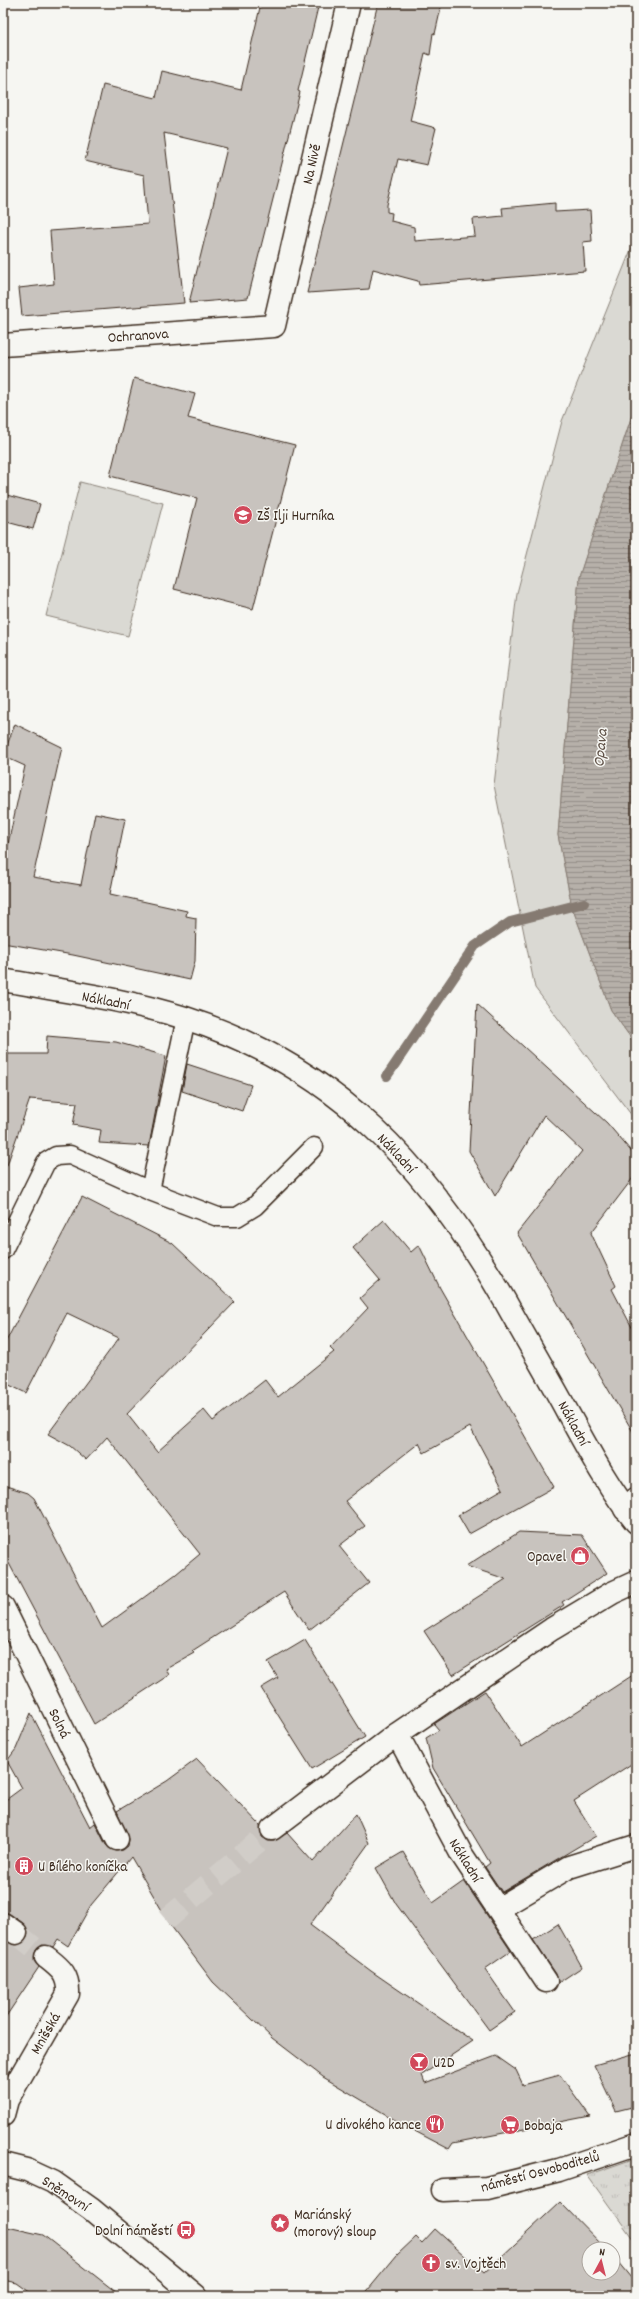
<svg xmlns="http://www.w3.org/2000/svg" width="639" height="2299" viewBox="0 0 639 2299" font-family="Dekko,sans-serif">
<style>
.grass{fill:#dad9d3;stroke:#8a8278}
.park{fill:url(#park-tufts);stroke:#8a8278}
.water{fill:url(#water-rules);stroke:#857a71}
.lines{fill:none;stroke-linecap:round;stroke-linejoin:round}
.stream{stroke:#857a71;stroke-width:10}
.building{fill:#c8c3be;stroke:#3b2a1e}
.street-tunnel{stroke:#d1cdc8;stroke-width:22;stroke-dasharray:22 11;stroke-linecap:butt}
.lane-casing{stroke:#3b2a1e;stroke-width:21}
.street-casing{stroke:#3b2a1e;stroke-width:25}
.secondary-casing{stroke:#3b2a1e;stroke-width:25}
.lane{stroke:#f6f6f2;stroke-width:18}
.street{stroke:#f6f6f2;stroke-width:22}
.secondary{stroke:#f6f6f2;stroke-width:22}
.labels{text-anchor:middle;stroke-width:3;stroke-linejoin:round;paint-order:stroke}
.street-label{font-size:15px;fill:#3b2a1e;stroke:#f6f6f2}
.poi-label{font-size:15px;fill:#3b2a1e;stroke:#f6f6f2;text-anchor:start}
.water-label{font-size:16px;font-style:italic;fill:#605248;stroke:#f6f6f2}
</style>
<defs>
<pattern id="park-tufts" width="24" height="20" patternUnits="userSpaceOnUse"><rect width="24" height="20" fill="#dad9d3"/><path d="M3 7l-1-3M5 7V3M7 7l1-3M15 17l-1-3M17 17v-4M19 17l1-3" fill="none" stroke="#bcbab5"/></pattern>
<pattern id="water-rules" width="6" height="5" patternUnits="userSpaceOnUse"><rect width="6" height="5" fill="#b6b0a9"/><path d="M0 2.5h6" fill="none" stroke="#958f89"/></pattern>
</defs>
<rect width="100%" height="100%" fill="#f6f6f2"/>
<filter id="ink" filterUnits="userSpaceOnUse"><feTurbulence type="fractalNoise" baseFrequency=".025" numOctaves="2"/><feDisplacementMap in="SourceGraphic" scale="8" xChannelSelector="R" yChannelSelector="G"/><feConvolveMatrix kernelMatrix="1 2 1 2 8 2 1 2 1" color-interpolation-filters="sRGB"/></filter>
<g filter="url(#ink)">
<path class="grass" d="M636,175V403L579,577L558,835L572,907L611,1010L636,1045V1121L535,988L494,785L517,593L562,421L632,247Z
M80,482L163,503L128,636L46,616Z
M636,763V862L630,832Z"/>
<path class="park" d="M636,2158V2243L587,2175Z"/>
<path class="water" d="M636,403V763L630,832L636,862V1045L611,1010L572,907L558,835L579,577Z"/>
<g class="lines">
<path class="stream" d="M387,1076L475,946L510,922L584,903"/>
</g>
<path class="building" d="M261,3H319L298,91L300,92L248,298L189,303L227,148L164,133L184,303L22,316L19,288L54,284L50,231L148,224L144,175L85,161L103,85L156,98L162,71L241,90Z
M378,3H442L435,34L433,33L430,55L425,53L410,121L436,128L427,165L398,159L387,205V212L392,213L391,221L414,227L415,241L475,236L473,219L503,216L502,208L555,203V212L590,210L592,241L583,242L585,271L419,285L418,281L373,269L369,289L307,293Z
M134,378L195,394L188,418L295,445L253,609L174,589L197,498L110,476Z
M3,494L40,504L33,529L3,521Z
M15,724L62,747L33,877L81,885L95,813L125,819L110,894L187,911L186,916L196,918L195,961L190,980L73,955L3,943V867L25,766L3,756Z
M477,1004L607,1123L636,1157V1174L591,1233L616,1286L612,1289L636,1335V1437L517,1233L582,1151L544,1115L495,1196L469,1151Z
M47,1036L116,1042L166,1056L149,1146L99,1143L101,1130L73,1125L77,1103L30,1099L7,1165H3V1054H46Z
M187,1064L251,1085L242,1111L182,1091Z
M82,1197L172,1243L235,1302L127,1414L157,1452L204,1410L213,1421L265,1380L278,1397L334,1352L330,1348L368,1308L360,1298L380,1280L353,1248L384,1220L411,1252L419,1245L440,1288L554,1487L469,1534L458,1515L503,1489L470,1427L424,1453L419,1443L345,1501L365,1526L339,1546L369,1583L309,1630L284,1592L192,1651L194,1653L166,1669L169,1675L94,1724L3,1552V1485L28,1493L34,1498L102,1628L176,1574L200,1554L107,1437L86,1460L70,1446L48,1434L119,1338L67,1313L26,1393L3,1382V1347Z
M519,1532L582,1535L607,1573L562,1602L564,1605L453,1675L424,1631L506,1579L466,1566Z
M305,1640L365,1737L312,1769L261,1688L278,1678L268,1662Z
M636,1673V1761L574,1801L596,1836L502,1892L485,1867L490,1863L433,1768L426,1738L439,1730L434,1724L485,1691L522,1747Z
M31,1713L90,1827L95,1823L106,1845L116,1851L123,1850L128,1846L129,1839L117,1811L167,1781L197,1759L260,1825L262,1837L268,1841H274L287,1833L313,1862L356,1814L369,1843L310,1925L371,1971L473,2041L422,2075L425,2083L496,2056L516,2070L523,2085L560,2075L590,2116L453,2143L449,2149L407,2127L323,2077L272,2038L213,1982L171,1926L131,1857L91,1905L68,1946L58,1939L53,1947L42,1945L36,1950L34,1961L39,1967L3,2021V1939L15,1945L21,1944L26,1940L28,1934L23,1923L10,1914L3,1912V1802L22,1788L7,1761L16,1749Z
M403,1852L433,1903L464,1881L511,1951L485,1969L515,2012L489,2030L396,1904L376,1868Z
M558,1924L582,1967L558,1983L556,1974L533,1940Z
M636,2053V2106L616,2111L594,2065Z
M560,2202L606,2249H589V2273H613V2256L636,2284V2296H363L397,2255L416,2237L422,2243L435,2229L484,2273Z
M3,2226L43,2235L121,2296H35L17,2283L3,2280Z"/>
<g class="lines">
<path class="street-tunnel" d="M166,1920L265,1836
M16,1933L46,1957"/>
<defs>
<path id="lane" d="M150,1191L218,1217H237L255,1206L314,1147
M3,1250L46,1162L56,1156L70,1155L150,1191L186,1018"/>
<path id="street" d="M3,345L274,326L349,3
M625,1509L636,1499
M3,1607L117,1839
M397,1734L462,1855L546,1981
M272,1829L397,1734L552,1629L612,1593L636,1582
M498,1909L569,1867L636,1846
M3,1924L16,1933
M3,2115L7,2100L68,1994C69,1974 60,1968 46,1957
M3,2164L27,2170L53,2182L91,2209L196,2296
M443,2190L487,2188L559,2170L636,2144"/>
<path id="secondary" d="M3,980C63,991 126,999 185,1018C337,1067 428,1167 505,1301C526,1339 548,1376 568,1413C589,1451 609,1489 636,1522"/>
</defs>
<use href="#lane" class="lane-casing"/>
<use href="#street" class="street-casing"/>
<use href="#secondary" class="secondary-casing"/>
<use href="#lane" class="lane"/>
<use href="#street" class="street"/>
<use href="#secondary" class="secondary"/>
</g>
</g>
<defs>
<symbol id="school-disc" viewBox="-11 -11 22 22"><circle r="9.5" fill="#d1495b" stroke="#f6f6f2"/><path d="M0-5L7-2L0 1L-7-2ZM-4 1L0 2.5L4 1V4Q0 6-4 4Z" fill="#fff"/></symbol>
<symbol id="shop-disc" viewBox="-11 -11 22 22"><circle r="9.5" fill="#d1495b" stroke="#f6f6f2"/><path d="M-5-2.5h2.3a2.7 3.5 0 0 1 5.4 0H5L5.5 6h-11ZM-1.5-2.5h3a1.5 2.3 0 0 0-3 0Z" fill="#fff"/></symbol>
<symbol id="building-disc" viewBox="-11 -11 22 22"><circle r="9.5" fill="#d1495b" stroke="#f6f6f2"/><path d="M-4-6H4V6H1V3H-1V6H-4ZM-2.5-4.3h1.7v1.8h-1.7ZM.8-4.3h1.7v1.8H.8ZM-2.5-1h1.7V.8h-1.7ZM.8-1h1.7V.8H.8Z" fill="#fff"/></symbol>
<symbol id="bar-disc" viewBox="-11 -11 22 22"><circle r="9.5" fill="#d1495b" stroke="#f6f6f2"/><path d="M-6-5H6L.8 .8V4.5H3.5V6h-7V4.5H-.8V.8Z" fill="#fff"/></symbol>
<symbol id="restaurant-disc" viewBox="-11 -11 22 22"><circle r="9.5" fill="#d1495b" stroke="#f6f6f2"/><path d="M-5-6h1v4h1v-4h1v4h1v-4h1v5L-1.5 .5V6h-2V.5L-5-1ZM5-6V6H3V1.5H1.5Q1.5-4 5-6Z" fill="#fff"/></symbol>
<symbol id="supermarket-disc" viewBox="-11 -11 22 22"><circle r="9.5" fill="#d1495b" stroke="#f6f6f2"/><path d="M-6-5.5h2.5l.6 2H6L4.5 2H-2.5L-4.4-4H-6ZM-1.5 3.2a1.3 1.3 0 1 0 .1 0ZM3 3.2a1.3 1.3 0 1 0 .1 0Z" fill="#fff"/></symbol>
<symbol id="sight-disc" viewBox="-11 -11 22 22"><circle r="9.5" fill="#d1495b" stroke="#f6f6f2"/><path d="M0-6L1.8-2.2L6-1.7L2.9 1.2L3.7 5.4L0 3.3L-3.7 5.4L-2.9 1.2L-6-1.7L-1.8-2.2Z" fill="#fff"/></symbol>
<symbol id="bus-disc" viewBox="-11 -11 22 22"><circle r="9.5" fill="#d1495b" stroke="#f6f6f2"/><path d="M-5-6H5V4H4V6H2V4H-2V6H-4V4H-5ZM-3.5-4V0h7V-4ZM-3.5 1.2v1.5H-2V1.2ZM2 1.2v1.5H3.5V1.2Z" fill="#fff"/></symbol>
<symbol id="church-disc" viewBox="-11 -11 22 22"><circle r="9.5" fill="#d1495b" stroke="#f6f6f2"/><path d="M-1.2-6h2.4v3.5h3.3v2.4h-3.3V6h-2.4V-.1h-3.3v-2.4h3.3Z" fill="#fff"/></symbol>
</defs>
<g fill-rule="evenodd">
<use href="#school-disc" x="232" y="504" width="22" height="22"/>
<use href="#shop-disc" x="569" y="1545" width="22" height="22"/>
<use href="#building-disc" x="13" y="1855" width="22" height="22"/>
<use href="#bar-disc" x="408" y="2051" width="22" height="22"/>
<use href="#restaurant-disc" x="424" y="2113" width="22" height="22"/>
<use href="#supermarket-disc" x="499" y="2114" width="22" height="22"/>
<use href="#sight-disc" x="269" y="2212" width="22" height="22"/>
<use href="#bus-disc" x="175" y="2219" width="22" height="22"/>
<use href="#church-disc" x="420" y="2252" width="22" height="22"/>
</g>
<g class="labels">
<g class="street-label">
<text transform="translate(311 164) rotate(-77)" y="5">Na Nivě</text>
<text transform="translate(138 335) rotate(-4)" y="5">Ochranova</text>
<text transform="translate(106 1000) rotate(11)" y="5">Nákladní</text>
<text transform="translate(397 1153) rotate(47)" y="5">Nákladní</text>
<text transform="translate(574 1423) rotate(61)" y="5">Nákladní</text>
<text transform="translate(60 1723) rotate(64)" y="5">Solná</text>
<text transform="translate(466 1860) rotate(58)" y="5">Nákladní</text>
<text transform="translate(45 2033) rotate(-60)" y="5">Mnišská</text>
<text transform="translate(540 2171) rotate(-15)" y="5">náměstí Osvoboditelů</text>
<text transform="translate(66 2193) rotate(33)" y="5">Sněmovní</text>
</g>
<g class="poi-label">
<text x="257" y="520">ZŠ Ilji Hurníka</text>
<text x="566" y="1561" text-anchor="end">Opavel</text>
<text x="38" y="1871">U Bílého koníčka</text>
<text x="433" y="2067">U2D</text>
<text x="421" y="2129" text-anchor="end">U divokého kance</text>
<text x="524" y="2130">Bobaja</text>
<text x="294" y="2219">Mariánský<tspan x="294" dy="17">(morový) sloup</tspan></text>
<text x="172" y="2235" text-anchor="end">Dolní náměstí</text>
<text x="445" y="2268">sv. Vojtěch</text>
</g>
<g class="water-label">
<text transform="translate(599 748) rotate(-85)" y="6">Opava</text>
</g>
</g>
<rect width="639" height="2299" fill="none" stroke="#f6f6f2" stroke-width="16"/>
<rect x="8" y="8" width="623" height="2283" fill="none" stroke="#3b2a1e" stroke-width="1.5" filter="url(#ink)"/>
<g transform="translate(601 2261) rotate(7)"><circle r="19" fill="#f6f6f2" stroke="#aba49d"/>
<path d="M0-3L7 15L0 10L-7 15Z" fill="#d1495b"/>
<text y="-6" font-size="11" font-weight="bold" text-anchor="middle" fill="#3b2a1e">N</text>
</g>
</svg>
